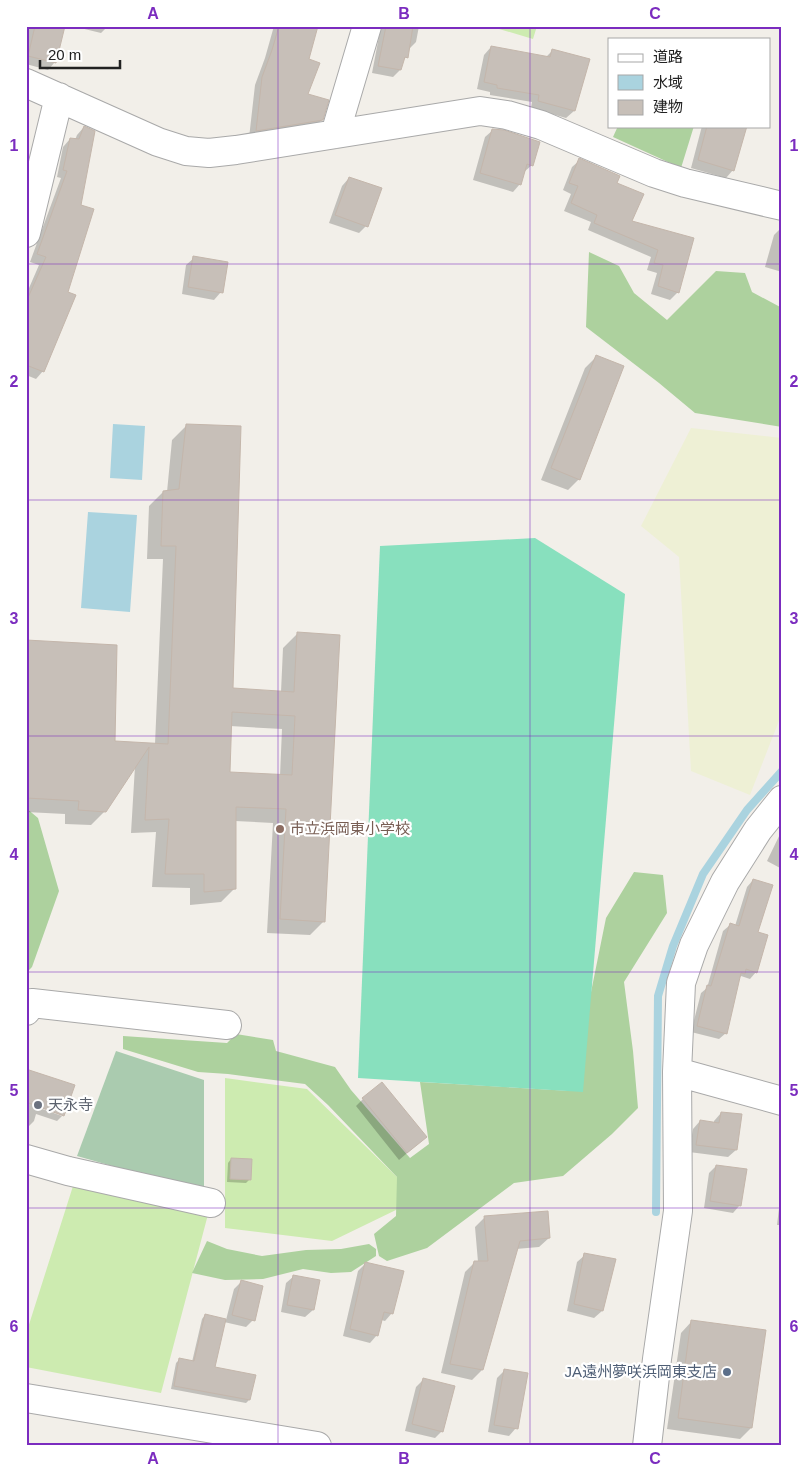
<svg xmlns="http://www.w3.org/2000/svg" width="808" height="1472" viewBox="0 0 808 1472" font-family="Arial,'Noto Sans JP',sans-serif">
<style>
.farmland{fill:#eef0d5}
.grass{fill:#cdebb0}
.forest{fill:#add19e}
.cemetery{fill:#aacbaf}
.pitch{fill:#88e0be}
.water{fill:#aad3df}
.shadow{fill:#0003;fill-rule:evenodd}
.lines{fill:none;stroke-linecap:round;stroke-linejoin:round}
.stream{stroke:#aad3df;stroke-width:8}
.building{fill:#c7bfb8;stroke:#c4b6ab;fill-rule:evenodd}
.minor-casing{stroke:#a9a9a9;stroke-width:30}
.minor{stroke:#fff;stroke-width:28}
.grid{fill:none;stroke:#7b2cbf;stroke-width:1;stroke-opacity:0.55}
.education-dot{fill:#8d6e63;stroke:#fff;stroke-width:2}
.worship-dot{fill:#6b7280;stroke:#fff;stroke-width:2}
.service-dot{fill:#5c6f8a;stroke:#fff;stroke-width:2}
.labels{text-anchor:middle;stroke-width:4.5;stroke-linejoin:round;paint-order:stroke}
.education-label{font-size:15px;fill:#785e54;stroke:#fff;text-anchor:start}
.worship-label{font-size:15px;fill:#5b616d;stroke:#fff;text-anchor:start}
.service-label{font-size:15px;fill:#4e5e75;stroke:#fff;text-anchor:end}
.neatline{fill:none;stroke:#7b2cbf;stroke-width:2}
.grid-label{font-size:16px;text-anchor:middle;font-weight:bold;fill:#7b2cbf}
</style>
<rect width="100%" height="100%" fill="#f2efe9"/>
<path class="farmland" d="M691,428L782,438V713L750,795L691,771L679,557L641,526Z"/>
<path class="grass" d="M489,26H537L533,39Z
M225,1078L307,1089L397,1177L398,1209L332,1241L225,1228Z
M73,1186L211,1203L161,1393L26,1367V1334Z"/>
<path class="forest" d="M618,126H694L681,168L613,137Z
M589,252L619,266L634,293L667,320L716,271L745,273L752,292L782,308V427L695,413L659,383L586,327Z
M26,808L38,818L59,891L32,967L26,973Z
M634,872L663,875L667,913L624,982L633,1051L638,1108L612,1134L563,1176L514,1183L427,1248L387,1261L379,1256L374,1234L396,1216L397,1177L328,1105L305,1084L228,1074L198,1072L123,1049V1036L227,1043L236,1034L273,1040L276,1051L335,1067L351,1090L410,1158L429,1144L420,1082L571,1091L606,918Z
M207,1241L227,1249L262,1256L306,1250L341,1249L369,1244L376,1249V1256L351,1272L331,1273L303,1269L263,1279L225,1280L192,1273Z"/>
<path class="cemetery" d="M116,1051L204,1080V1192L77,1156Z"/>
<path class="pitch" d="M535,538L625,594L583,1092L358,1078L380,546Z"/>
<path class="water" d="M113,424L145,426L142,480L110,478Z
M88,512L137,515L130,612L81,608Z"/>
<path class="shadow" d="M30,26H64L55,62L48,70L26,64V42Z
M72,26H108L101,33Z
M274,26H317L308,60L306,95L322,120L314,127L249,138L255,85L265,58Z
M381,26H419L416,42L409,49L406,57L402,61L400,70L393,77L372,73Z
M491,47L546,57L553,50L574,111L566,118L531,108L532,102L490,95V92L477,89L484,55Z
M702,126H746L733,170L726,178L691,168Z
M84,127L43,371L36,379L26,375V295L39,265L30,262L61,178L57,177L63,147L70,139L75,140L77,135Z
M493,130L532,165L524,172L520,184L513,192L473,180L485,137Z
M580,160L616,183L630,222L693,239L678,292L670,300L651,294L657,273L647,270L651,257L588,230L591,222L564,211L571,194L563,190L572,167Z
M349,178L366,226L359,233L329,223L342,186Z
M782,227V272L765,267L774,235Z
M194,258L221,292L214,300L182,294L186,265Z
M596,357L579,479L568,490L541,480L585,368Z
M186,426L231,689L281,692L283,648L297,634L324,921L310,935L267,933L273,823L235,821V888L221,902L190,905V888L152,887L156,832L131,833L135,766L105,811L91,825L65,824V814L26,812V641L114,742L155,744L163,559H147L149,506L163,492H167L172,440ZM230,726L282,729L280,776L229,773Z
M782,830V869L767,861Z
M753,880L757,933L756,972L750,979L741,976L739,978L726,1033L719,1039L691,1032L701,993L707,988L723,931L730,925L735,926L747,887Z
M26,1071L63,1115L57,1121L36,1114L34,1121L28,1127H26ZM34,1103L62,1113V1116L34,1106Z
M363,1099L426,1137L399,1160L356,1106Z
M721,1113L736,1150L728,1157L689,1152L693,1129L700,1121L714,1123V1121Z
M231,1159L250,1179L246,1183L227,1182L228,1163Z
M716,1166L740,1205L733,1213L704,1208L709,1173Z
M782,1183V1225H777Z
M485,1217L549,1238L539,1247L516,1249L482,1370L472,1380L441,1373L465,1272L475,1262H478L475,1227Z
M585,1255L602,1311L594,1318L567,1311L577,1262Z
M366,1263L392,1313L385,1321L381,1320L377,1335L370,1343L343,1336L358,1271Z
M294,1276L313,1310L305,1317L281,1312L286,1283Z
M241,1282L253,1320L246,1327L224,1322L213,1368L249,1400L246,1403L171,1389L176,1363L180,1359L192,1362L202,1319L205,1315L226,1320L234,1289Z
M692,1321L751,1428L740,1439L667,1429L681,1333Z
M505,1370L516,1428L509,1436L488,1432L497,1378Z
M424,1379L442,1431L435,1438L405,1431L416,1387Z"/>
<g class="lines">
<path class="stream" d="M656,1212L658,996L673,946L703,874L747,810L782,771"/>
</g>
<path class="building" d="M35,26H65L56,63L28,56Z
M279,26H318L309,59L320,63L308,94L329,100L323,120L256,131L262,77L272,50Z
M386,26H413L408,58L405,57L401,70L378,66Z
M491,46L550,57L552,49L590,59L575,111L538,101L539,95L497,88V85L484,82Z
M84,126L95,131L81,205L94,209L68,292L76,295L44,372L26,365V302L46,257L37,254L67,171L63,170L70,138L79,139Z
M707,126H747L734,171L698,160Z
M492,129L504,130L540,142L533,166L527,164L521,185L480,173Z
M579,158L620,176L617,183L644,194L632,221L694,238L679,293L658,286L663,265L654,263L658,250L594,223L597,215L571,203L578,186L569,183Z
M349,177L382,188L368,227L335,215Z
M193,256L228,262L223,293L188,287Z
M596,355L624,366L580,480L551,468Z
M186,424L241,426L233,688L294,692L297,632L340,635L325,922L280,919L286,809L236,807V889L204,892V874H165L169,819L145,820L149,747L106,812L78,810L79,801L26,798V640L117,645L115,741L168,744L176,546H161L163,491L179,489ZM232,712L295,716L292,775L230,772Z
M753,879L773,885L758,932L768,935L757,973L746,969L745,974L741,973L727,1034L697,1026L707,985L711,986L730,923L739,926Z
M26,1069L75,1085L64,1116L26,1102Z
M382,1082L427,1137L407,1153L362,1098Z
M721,1112L742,1114L737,1150L696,1145L700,1120L719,1123Z
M231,1158L252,1159L251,1180L230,1179Z
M716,1165L747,1169L741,1206L710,1201Z
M548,1211L550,1238L520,1241L483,1370L450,1364L474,1261H488L484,1216Z
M584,1253L616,1259L603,1311L574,1304Z
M365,1262L404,1271L393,1314L384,1312L378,1336L350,1329Z
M293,1275L320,1280L314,1310L287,1305Z
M241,1280L263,1286L255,1321L232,1315Z
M205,1314L226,1319L215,1367L256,1375L250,1400L174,1386L179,1358L194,1361Z
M691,1320L766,1330L752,1428L678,1418Z
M504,1369L528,1373L518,1429L494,1425Z
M423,1378L455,1386L443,1432L412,1424Z"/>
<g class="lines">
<defs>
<path id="minor" d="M26,83L158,142L186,151L209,153L236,150L480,111L507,115L541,125L654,173L685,183L782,206
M335,134L367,26
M26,233L59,97
M26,1011L32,1003L227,1025
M677,1072L782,1101
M26,1159L68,1171L211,1203
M26,1398L317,1446
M647,1446L657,1359L678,1211L677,1072L681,983L694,945L725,882L758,830L782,800"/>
</defs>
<use href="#minor" class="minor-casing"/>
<use href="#minor" class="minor"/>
</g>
<path class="grid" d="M278,26V1446M530,26V1446M26,264H782M26,500H782M26,736H782M26,972H782M26,1208H782"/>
<circle class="education-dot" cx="280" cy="829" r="5"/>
<circle class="worship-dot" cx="38" cy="1105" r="5"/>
<circle class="service-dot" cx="727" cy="1372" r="5"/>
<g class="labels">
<g class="education-label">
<text x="290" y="834">市立浜岡東小学校</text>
</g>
<g class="worship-label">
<text x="48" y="1110">天永寺</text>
</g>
<g class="service-label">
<text x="717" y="1377">JA遠州夢咲浜岡東支店</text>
</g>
</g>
<rect width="808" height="1472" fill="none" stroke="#ffffff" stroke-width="55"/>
<rect x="608" y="38" width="162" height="90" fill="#ffffff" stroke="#a7a7a7"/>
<rect x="618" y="54" width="25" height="8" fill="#ffffff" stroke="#a7a7a7"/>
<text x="653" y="62" font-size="15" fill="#222222">道路</text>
<rect x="618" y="75" width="25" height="15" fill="#aad3df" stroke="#a7a7a7"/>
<text x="653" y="88" font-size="15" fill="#222222">水域</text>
<rect x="618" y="100" width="25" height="15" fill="#c7bfb8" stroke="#a7a7a7"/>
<text x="653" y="112" font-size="15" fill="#222222">建物</text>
<path d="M40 60v8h80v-8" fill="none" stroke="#222222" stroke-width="2.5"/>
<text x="48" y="60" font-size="15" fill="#222222" stroke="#ffffff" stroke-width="4" paint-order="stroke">20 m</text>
<rect x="28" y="28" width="752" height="1416" class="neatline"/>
<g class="grid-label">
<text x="153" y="19">A</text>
<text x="404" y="19">B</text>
<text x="655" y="19">C</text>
<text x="14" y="151">1</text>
<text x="794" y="151">1</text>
<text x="14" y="387">2</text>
<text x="794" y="387">2</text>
<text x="14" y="624">3</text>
<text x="794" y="624">3</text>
<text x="14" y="860">4</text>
<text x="794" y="860">4</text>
<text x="14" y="1096">5</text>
<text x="794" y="1096">5</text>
<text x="14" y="1332">6</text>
<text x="794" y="1332">6</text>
<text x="153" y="1464">A</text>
<text x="404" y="1464">B</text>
<text x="655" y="1464">C</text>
</g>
</svg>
